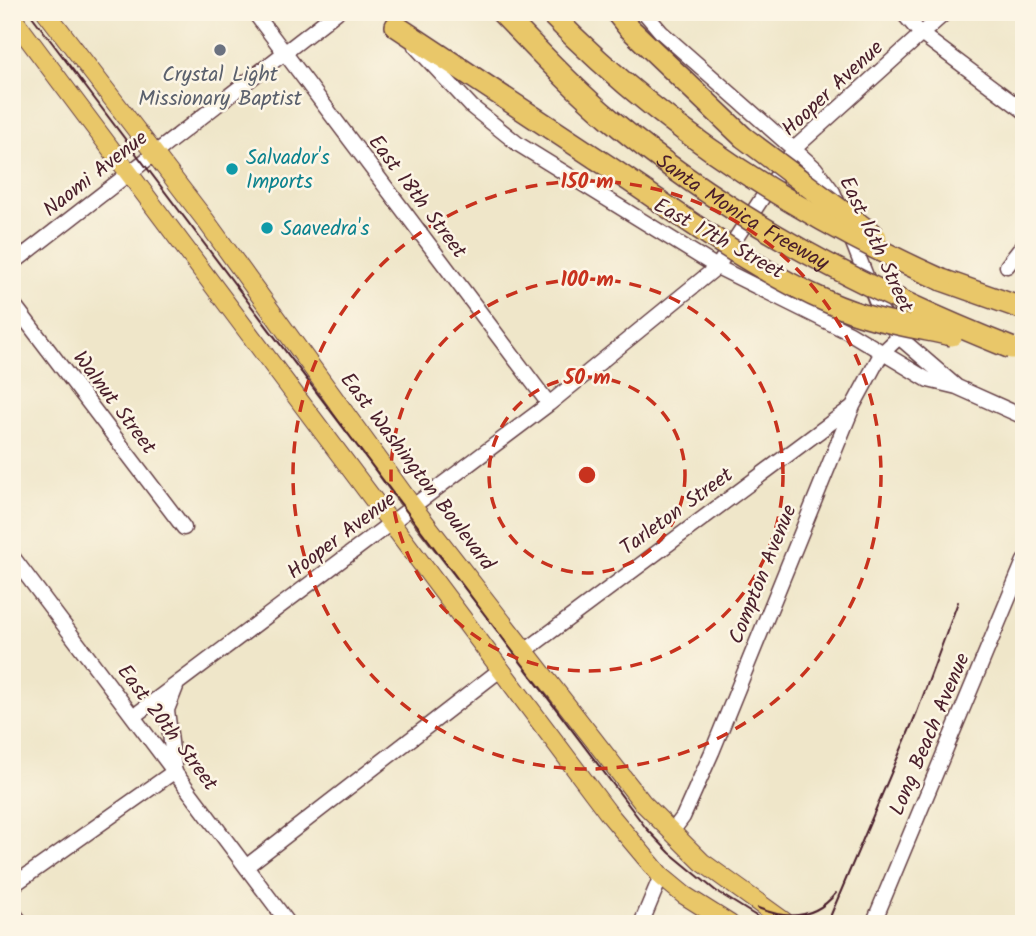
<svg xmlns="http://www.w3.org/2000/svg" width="1036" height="936" viewBox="0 0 1036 936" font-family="Kalam,sans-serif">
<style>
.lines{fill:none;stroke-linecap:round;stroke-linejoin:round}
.minor-casing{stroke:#633d43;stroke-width:17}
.major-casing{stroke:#633d43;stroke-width:20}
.highway-casing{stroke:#633d43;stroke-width:24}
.minor{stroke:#fff;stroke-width:14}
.major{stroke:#e9c769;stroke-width:18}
.highway{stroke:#e9c769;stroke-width:21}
.tram{stroke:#4a1f2b;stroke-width:2}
.highway-bridge-casing{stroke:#633d43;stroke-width:24;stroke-linecap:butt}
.highway-bridge{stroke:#e9c769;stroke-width:21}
.ring{fill:none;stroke:#c8321e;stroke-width:3.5;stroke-dasharray:12 9}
.worship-dot{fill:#6b7280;stroke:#fcf5e5;stroke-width:2.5}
.culture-dot{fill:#0f9aa8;stroke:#fcf5e5;stroke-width:2.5}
.labels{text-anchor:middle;stroke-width:5;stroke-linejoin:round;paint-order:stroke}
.worship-label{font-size:21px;fill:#5b616d;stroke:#fcf5e5}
.street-label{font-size:21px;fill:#4a1f2b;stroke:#fcf5e5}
.culture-label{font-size:21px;fill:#0d838f;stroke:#fcf5e5;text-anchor:start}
.centre{fill:#c8321e;stroke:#fcf5e5;stroke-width:3.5}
.ring-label{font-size:21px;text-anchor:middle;font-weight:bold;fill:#c8321e;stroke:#fcf5e5;stroke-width:5;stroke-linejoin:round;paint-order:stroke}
</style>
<rect width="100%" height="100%" fill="#fcf5e5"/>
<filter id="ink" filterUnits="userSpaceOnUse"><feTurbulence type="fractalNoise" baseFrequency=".0143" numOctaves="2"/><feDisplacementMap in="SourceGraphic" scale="14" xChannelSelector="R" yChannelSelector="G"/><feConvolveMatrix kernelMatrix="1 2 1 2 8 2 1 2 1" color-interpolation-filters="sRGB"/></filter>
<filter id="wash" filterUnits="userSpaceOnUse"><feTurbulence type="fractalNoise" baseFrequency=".00686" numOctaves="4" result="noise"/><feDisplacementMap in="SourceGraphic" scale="28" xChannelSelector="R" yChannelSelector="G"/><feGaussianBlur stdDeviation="1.57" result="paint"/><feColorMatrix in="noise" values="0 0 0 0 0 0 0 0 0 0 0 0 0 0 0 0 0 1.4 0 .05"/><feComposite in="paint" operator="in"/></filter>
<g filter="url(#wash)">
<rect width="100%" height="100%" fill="#efe6c9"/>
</g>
<g filter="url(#ink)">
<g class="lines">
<defs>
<path id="minor" d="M254,12L549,404
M644,12L661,32L815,168L833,192L840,208
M902,12L921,34L1024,111
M415,46L472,107L518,144L717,267L850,333L928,380L957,387
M849,233L878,306L899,337L957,387L1024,417
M12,264L337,12
M1007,266L1024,244
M12,302L184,528
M12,556L289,924
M525,651L852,407
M134,716L549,404L717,267L795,148L946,12
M174,766L167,710L176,687
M671,833L683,817L712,752L853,406L881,354L899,337
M247,866L500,670
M12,886L175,771
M12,911L22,924
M641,924L661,876
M873,924L1024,561"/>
<path id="major" d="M46,12L206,221L413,507L642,802L702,862L788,924
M12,17L609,814L661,876L684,895L730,924"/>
<path id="highway" d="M616,12L628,27
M396,26L597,159
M942,280L1024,309"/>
</defs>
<use href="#minor" class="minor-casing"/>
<use href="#major" class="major-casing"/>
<use href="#highway" class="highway-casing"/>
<use href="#minor" class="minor"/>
<use href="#major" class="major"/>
<use href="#highway" class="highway"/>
<path class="tram" d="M29,12L646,828L670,853L716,891L769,924
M758,908C787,920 815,919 836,893
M827,924L917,712L958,602"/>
<defs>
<g id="highway-bridge">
<path id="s1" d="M501,12C537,49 572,87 611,120C731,220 867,291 1011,348"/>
<path d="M549,12C662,129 795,214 942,280"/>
<path d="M628,27L743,137L876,237"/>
<path d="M597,159C672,208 746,266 828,302C867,320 910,326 952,335"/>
</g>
</defs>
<use href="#highway-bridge" class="highway-bridge-casing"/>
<use href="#highway-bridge" class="highway-bridge"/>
</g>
</g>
<g class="ring">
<circle cx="587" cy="475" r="98"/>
<circle cx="587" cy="475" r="196"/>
<circle cx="587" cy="475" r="294"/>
</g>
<circle class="worship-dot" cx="220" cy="50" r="7"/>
<g class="culture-dot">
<circle cx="232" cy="169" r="7"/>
<circle cx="267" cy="228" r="7"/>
</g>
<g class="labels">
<g class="worship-label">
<text x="220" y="81">Crystal Light<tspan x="220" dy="24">Missionary Baptist</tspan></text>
</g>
<g class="street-label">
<text transform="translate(832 88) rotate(-43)" y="7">Hooper Avenue</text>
<text transform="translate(95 173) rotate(-38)" y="7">Naomi Avenue</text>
<text transform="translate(418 196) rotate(53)" y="7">East 18th Street</text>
<text dy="7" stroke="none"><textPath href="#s1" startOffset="315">Santa Monica Freeway</textPath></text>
<text transform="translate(719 238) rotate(29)" y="7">East 17th Street</text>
<text transform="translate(877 244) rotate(65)" y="7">East 16th Street</text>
<text transform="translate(115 402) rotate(53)" y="7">Walnut Street</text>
<text transform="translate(418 471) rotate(53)" y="7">East Washington Boulevard</text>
<text transform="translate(676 511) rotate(-36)" y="7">Tarleton Street</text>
<text transform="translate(341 535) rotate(-37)" y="7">Hooper Avenue</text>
<text transform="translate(762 574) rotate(-68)" y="7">Compton Avenue</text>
<text transform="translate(168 727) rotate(53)" y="7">East 20th Street</text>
<text transform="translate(929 734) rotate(-67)" y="7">Long Beach Avenue</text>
</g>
<g class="culture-label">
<text x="246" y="164">Salvador's<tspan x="246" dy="24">Imports</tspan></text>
<text x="281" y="235">Saavedra's</text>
</g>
</g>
<circle cx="587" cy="475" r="10" class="centre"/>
<g class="ring-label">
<text x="587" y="188">150 m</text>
<text x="587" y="286">100 m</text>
<text x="587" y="384">50 m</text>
</g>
<rect width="1036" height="936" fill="none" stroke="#fcf5e5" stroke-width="42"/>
</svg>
